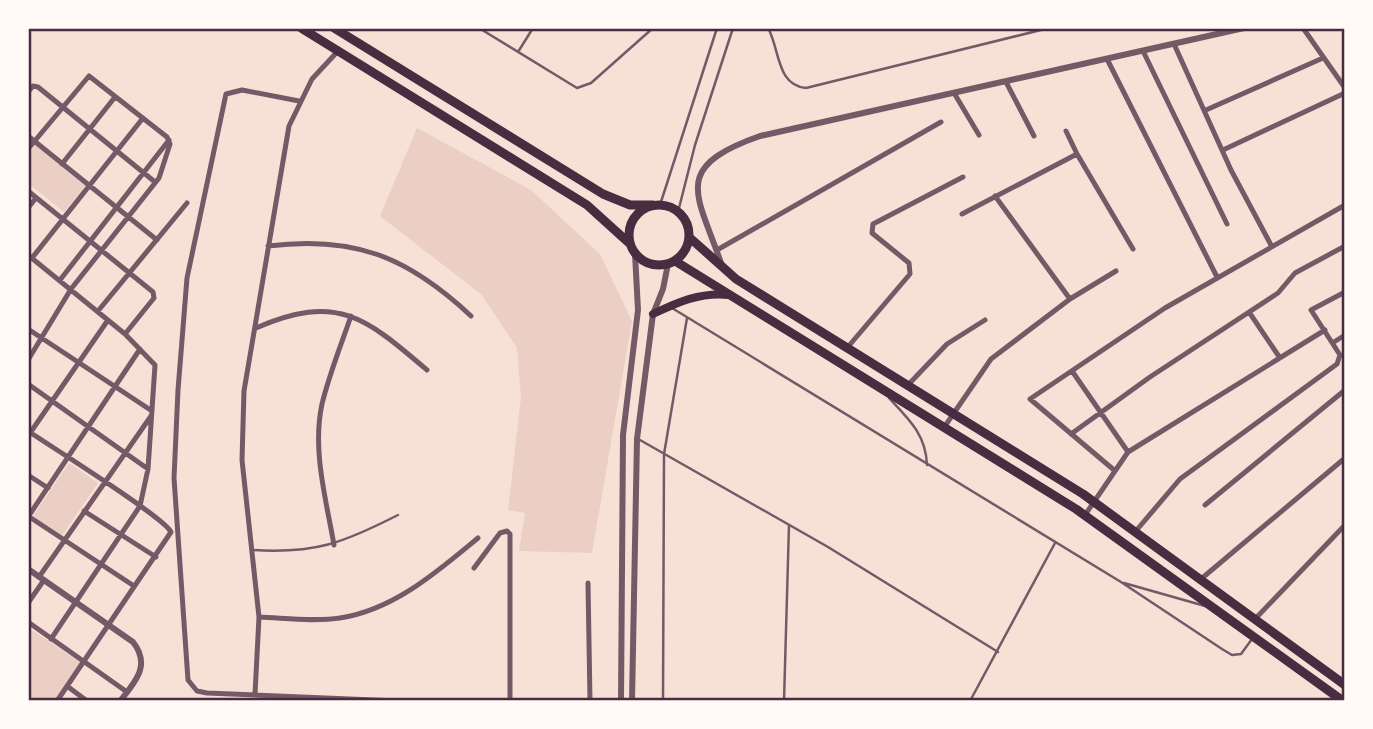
<svg xmlns="http://www.w3.org/2000/svg" width="1373" height="729" viewBox="0 0 1373 729" font-family="'Times New Roman',serif">
<style>
.green{fill:#ebcfc5}
.lines{fill:none;stroke-linecap:round;stroke-linejoin:round}
.service{stroke:#755966;stroke-width:2.5}
.minor{stroke:#755966;stroke-width:5}
.tertiary{stroke:#755966;stroke-width:6}
.primary{stroke:#4a2c40;stroke-width:8}
.trunk{stroke:#4a2c40;stroke-width:9}
.neatline{fill:none;stroke:#4a2c40;stroke-width:2.5}
</style>
<rect width="100%" height="100%" fill="#f7e1d7"/>
<path class="green" d="M417,128L531,190L600,254L632,321L592,553L519,551L525,513L508,510L521,397L517,348L482,295L380,216Z
M35,145L85,186L64,212L28,183V154Z
M69,463L98,483L62,536L33,516Z
M28,627L81,663L55,701H35L28,696Z"/>
<g class="lines">
<path class="service" d="M479,28L577,88L591,83L653,28
M768,28C780,49 776,85 806,88L1049,28
M518,52L533,28
M660,205L717,28
M678,212L695,145L733,28
M672,308L1121,582L1222,649L1232,655L1241,654L1252,639
M889,398C909,419 926,435 927,465
M640,440L828,547L998,652
M252,550C315,554 343,543 398,515
M1124,583L1205,606
M663,701L664,454L687,318
M784,701L789,525
M970,701L1055,543"/>
<path class="minor" d="M1303,28L1345,88
M1174,44L1231,170L1271,245
M1143,51L1227,224
M1107,59L1217,277
M1006,82L1034,136
M28,92L33,86L38,87L155,182
M954,93L979,135
M299,101L242,90L226,94L187,278L178,390L174,478L188,680L197,691L207,693L398,701
M1206,110L1323,58
M1066,131L1077,154L1133,249
M28,136L157,240
M28,149L89,76L167,137L170,144L159,178L71,289L28,360
M1223,150L1345,93
M62,164L115,97
M28,191L153,292L154,298L125,334
M995,196L1070,299
M28,208L36,198
M962,214L1077,154
M268,246C354,235 408,257 471,316
M717,250L941,122
M28,255L125,334L155,365L148,469
M32,258L143,118
M60,280L169,140
M98,311L187,203
M1249,312L1280,358
M256,328C337,293 365,317 427,370
M28,329L152,411
M1334,342L1345,335
M847,348L910,274L909,263L872,233L873,224L963,177
M1072,371L1128,452
M28,384L148,469L140,506L51,639
M908,385L947,344L985,320
M945,426L991,359L1070,299L1116,271
M28,431C50,446 164,517 171,532L57,701
M1071,434L1150,377L1278,293L1295,273L1345,246
M28,436L108,320
M1114,470L1030,399L1165,308L1345,205
M28,475L48,488
M1205,505L1345,390
M84,511L156,557
M1085,515L1128,452L1325,330
M28,516L134,586
M28,517L140,349
M1135,532L1180,479L1337,364L1340,355L1311,310L1345,292
M334,545C326,499 312,450 322,404C329,375 341,345 351,316
M474,568L500,533L507,531L510,534V701
M39,577L151,416
M1201,579L1345,458
M588,583L590,701
M28,603L44,580
M259,617C285,618 313,622 340,618C394,610 438,571 478,538
M1255,619L1345,525
M28,622L127,692
M67,686L87,701
M255,694L259,617L242,460L244,391L289,126L312,79L338,51
M28,701H29"/>
<path class="tertiary" d="M722,266C698,194 669,168 760,136L1244,28
M28,569L133,642C151,665 136,681 120,701
M621,701L623,435L638,310L635,254
M632,701L637,439L653,314L663,289L668,264"/>
<path class="primary" d="M653,314C678,302 700,292 729,295"/>
<path class="trunk" d="M301,28L587,205L629,243
M334,28L603,194L630,205H653
M629 235a30 30 0 1 1 60 0a30 30 0 1 1-60 0Z
M689,237L736,279L1083,494L1345,685
M675,261L1076,509L1343,701"/>
</g>
<rect width="1373" height="729" fill="none" stroke="#fffaf5" stroke-width="60"/>
<rect x="30" y="30" width="1313" height="669" class="neatline"/>
</svg>
